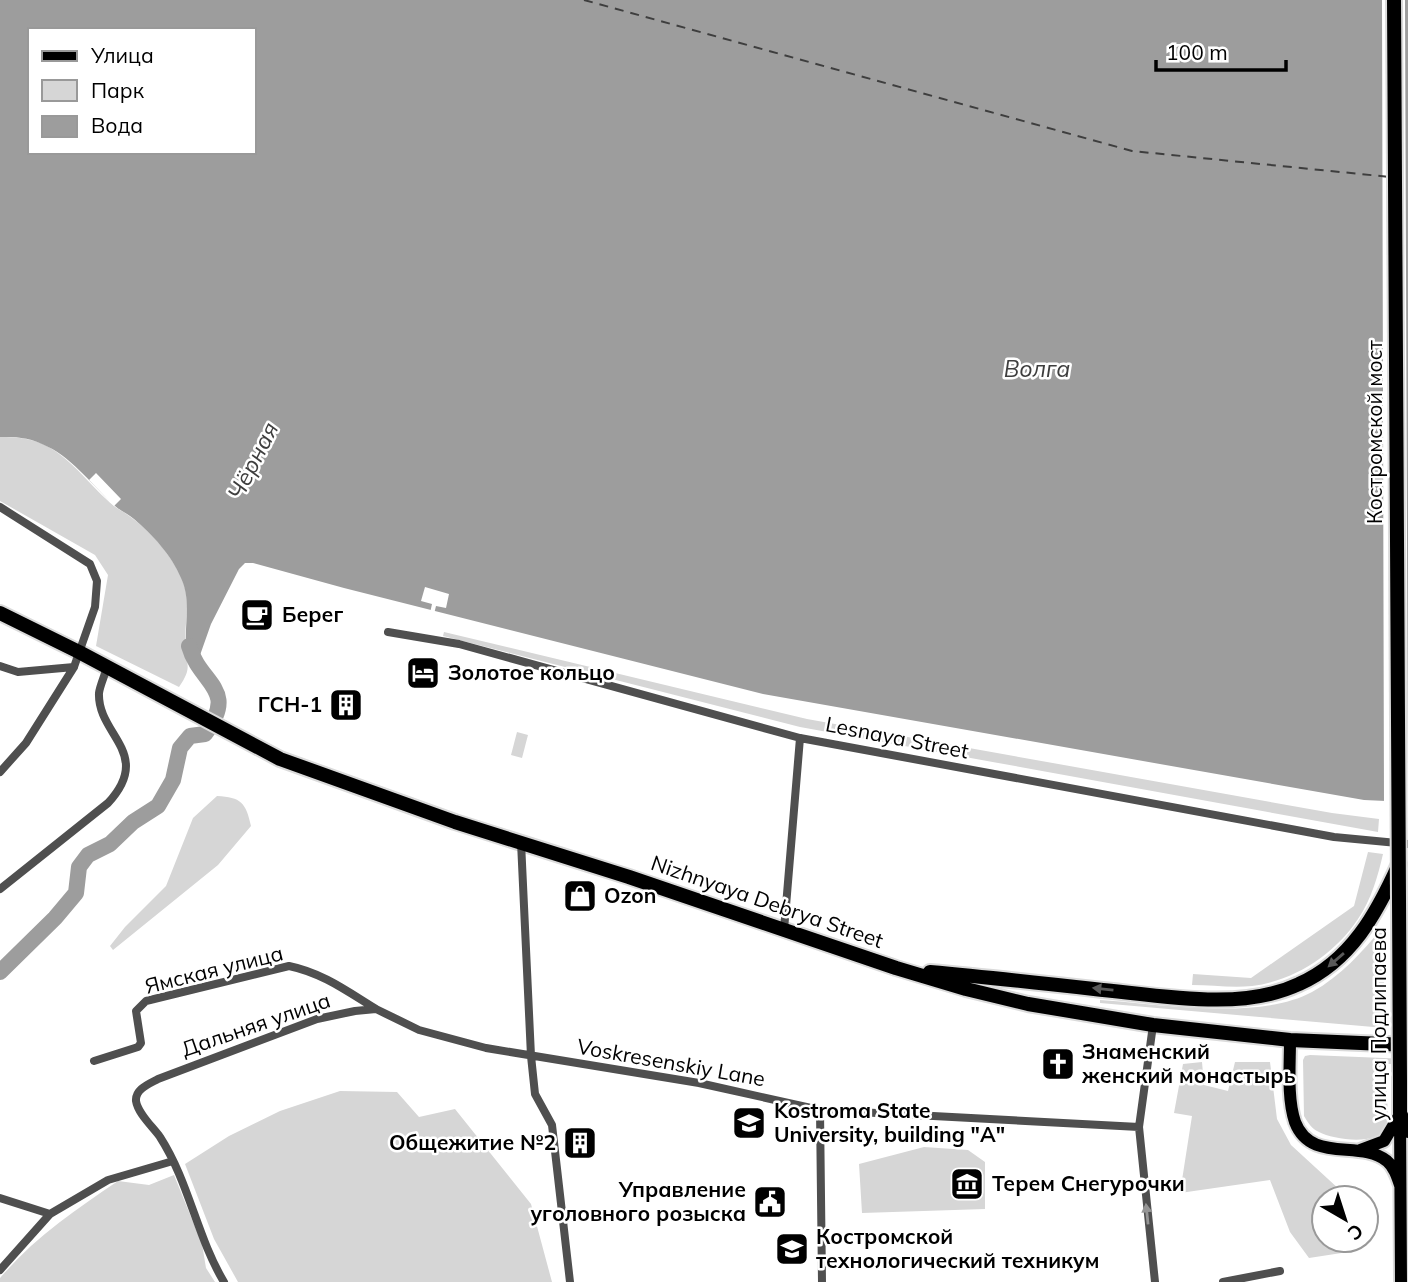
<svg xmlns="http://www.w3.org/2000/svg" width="1408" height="1282" viewBox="0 0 1408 1282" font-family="Mulish,sans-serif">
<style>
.green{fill:#d6d6d6}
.water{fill:#9d9d9d;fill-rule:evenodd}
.pier{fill:#fff}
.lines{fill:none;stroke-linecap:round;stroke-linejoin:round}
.river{stroke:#9d9d9d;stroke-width:16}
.ferry{stroke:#3e3e3e;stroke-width:2;stroke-dasharray:9 7;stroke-linecap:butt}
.primary-casing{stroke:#dbdbdb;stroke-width:16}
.trunk-casing{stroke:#dbdbdb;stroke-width:18}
.minor{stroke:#4f4f4f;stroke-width:8}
.primary{stroke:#000;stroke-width:12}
.trunk{stroke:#000;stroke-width:14}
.trunk-bridge-casing{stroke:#dbdbdb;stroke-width:18;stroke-linecap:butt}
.trunk-bridge{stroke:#000;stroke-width:14}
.oneway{fill:#595959}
.oneway2{fill:#959595}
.labels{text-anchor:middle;stroke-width:5;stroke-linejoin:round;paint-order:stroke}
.street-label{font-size:21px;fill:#000;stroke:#fff}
.poi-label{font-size:21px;font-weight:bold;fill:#000;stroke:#fff;text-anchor:start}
.water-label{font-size:23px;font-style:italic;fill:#3e3e3e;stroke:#fff}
</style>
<rect width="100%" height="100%" fill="#fff"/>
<path class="green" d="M0,437C16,437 32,438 47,446C75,462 90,486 114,506C119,510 126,513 132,518C151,532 173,557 182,579C191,602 185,620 185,642C185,665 194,665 179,687L96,646L108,575L95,555L0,501Z
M444,632L807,719L1332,813L1379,819L1378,832L800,727L443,636Z
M517,732L528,735L522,758L511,755Z
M217,796C241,797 246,803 251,826L218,865L113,950L110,946L125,927L166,886L193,818Z
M1368,852L1383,854C1378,876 1371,900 1358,919C1335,954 1294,981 1252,986C1232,988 1211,985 1192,985L1193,974L1251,978L1354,906Z
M1383,927L1385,1028L1100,1003V1000C1161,1004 1258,1021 1312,992C1341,976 1362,952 1383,927Z
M1310,1055L1408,1059V1064H1383L1373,1073L1374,1081L1386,1082C1386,1095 1390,1115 1386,1127C1379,1146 1334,1140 1319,1132C1312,1129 1308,1123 1304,1116L1303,1060L1305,1056Z
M1202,1062L1204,1085L1228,1091L1235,1062H1270L1277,1119L1291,1145L1340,1190L1345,1198H1324V1240H1365L1348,1252L1309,1258L1290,1232L1270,1180L1180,1193L1192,1116L1174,1113L1183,1064Z
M340,1091L397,1092L419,1117L455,1109L531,1204L552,1282H238L214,1239L185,1164L229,1136L280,1111Z
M924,1147L968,1150L985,1162V1209L862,1213L859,1164Z
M174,1175L202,1244L206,1268L215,1282H0V1278C34,1238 75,1210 118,1181L149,1185Z"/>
<path class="water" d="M0,0H1408V802L1364,800L763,694L344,588L253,563H245L239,569L211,624L199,658L195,663L189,662C180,634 194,606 181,578C172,556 152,534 134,519C127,513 118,510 112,503C89,482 71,456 42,444C28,437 15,437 0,437ZM30,30H254V152H30Z"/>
<path class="pier" d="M1382,0H1405L1408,806H1384Z
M96,473L121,499L114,506L89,480Z
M425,587L449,594L446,608L436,606L434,614L430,613L432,604L421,601Z"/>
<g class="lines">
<path class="river" d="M0,972L55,918L76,893L79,867L88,855L110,844L133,822L158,806L173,780L180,748L190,736L205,734C239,688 200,685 189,646"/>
<path class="ferry" d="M584,0L1132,151L1390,177"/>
<defs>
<path id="primary" d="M1290,1040C1290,1066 1287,1098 1295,1122C1311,1164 1360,1139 1387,1161C1394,1167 1397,1176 1400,1185
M1400,1117L1401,1282
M1360,1150L1384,1141L1399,1116"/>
<path id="trunk" d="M0,613L79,652L280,759L455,822L629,877L896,968L966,989L1028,1004L1153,1025L1290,1040L1408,1045
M930,972C985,977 1040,983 1094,989C1158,995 1240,1012 1299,984C1351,961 1377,913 1399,864
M1400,1081V1113L1408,1131"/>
</defs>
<use href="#primary" class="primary-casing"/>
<use href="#trunk" class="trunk-casing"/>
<path class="minor" d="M0,507L90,564L97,581L95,607L74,667L26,743L0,772
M388,632L459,644L800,738L1334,837L1408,844
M0,666L18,672L74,667
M521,842L531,1056L535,1094L552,1125L570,1282
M0,889L108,803C154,753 97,735 99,693C100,685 105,675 107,667
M784,930L800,738
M1153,1025L1139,1127L1155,1282
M94,1061L138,1047L141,1043L136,1011L146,1001L289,966C323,973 348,992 376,1009
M820,1110L822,1282
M0,1198L50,1214
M0,1270L50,1214L108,1180L173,1161
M224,1282C197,1237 189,1182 160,1137C153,1127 138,1114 136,1101C135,1089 149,1084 158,1079L317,1019L355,1011L376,1009L419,1030L486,1048L699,1083L820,1110L1139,1127
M1223,1282L1280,1271"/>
<use href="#primary" class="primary"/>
<use href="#trunk" class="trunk"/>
<defs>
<path id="trunk-bridge" d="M1394,0L1400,1081"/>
</defs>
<use href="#trunk-bridge" class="trunk-bridge-casing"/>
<use href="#trunk-bridge" class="trunk-bridge"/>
</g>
<defs><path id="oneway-solid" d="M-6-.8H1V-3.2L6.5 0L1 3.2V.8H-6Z" transform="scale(1.75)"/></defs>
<g class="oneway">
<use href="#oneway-solid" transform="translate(1336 960) rotate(139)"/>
<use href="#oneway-solid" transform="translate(1103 989) rotate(-174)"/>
</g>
<use class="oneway2" href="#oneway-solid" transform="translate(1147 1214) rotate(-96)"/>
<defs>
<symbol id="cafe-square" viewBox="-11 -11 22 22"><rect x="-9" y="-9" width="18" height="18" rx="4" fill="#000" stroke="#fff"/><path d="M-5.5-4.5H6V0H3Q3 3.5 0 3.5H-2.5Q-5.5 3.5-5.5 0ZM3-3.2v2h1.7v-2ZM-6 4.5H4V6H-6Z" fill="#fff"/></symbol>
<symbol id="hotel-square" viewBox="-11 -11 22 22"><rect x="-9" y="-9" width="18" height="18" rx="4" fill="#000" stroke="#fff"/><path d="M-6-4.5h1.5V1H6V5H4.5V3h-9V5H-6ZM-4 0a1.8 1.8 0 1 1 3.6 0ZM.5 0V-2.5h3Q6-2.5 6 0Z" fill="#fff"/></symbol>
<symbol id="building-square" viewBox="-11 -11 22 22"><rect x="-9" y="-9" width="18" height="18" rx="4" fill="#000" stroke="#fff"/><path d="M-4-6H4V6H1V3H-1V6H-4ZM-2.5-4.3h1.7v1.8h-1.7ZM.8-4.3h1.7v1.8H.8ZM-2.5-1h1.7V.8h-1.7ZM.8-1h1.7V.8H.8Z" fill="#fff"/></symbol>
<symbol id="shop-square" viewBox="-11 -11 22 22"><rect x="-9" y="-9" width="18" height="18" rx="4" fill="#000" stroke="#fff"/><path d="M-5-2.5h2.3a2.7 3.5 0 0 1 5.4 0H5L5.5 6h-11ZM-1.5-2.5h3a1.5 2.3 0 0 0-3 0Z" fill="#fff"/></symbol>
<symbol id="church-square" viewBox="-11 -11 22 22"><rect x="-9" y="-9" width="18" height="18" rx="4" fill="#000" stroke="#fff"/><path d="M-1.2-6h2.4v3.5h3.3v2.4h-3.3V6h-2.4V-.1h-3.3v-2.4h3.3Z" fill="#fff"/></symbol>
<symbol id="university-square" viewBox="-11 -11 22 22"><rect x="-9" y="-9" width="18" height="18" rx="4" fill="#000" stroke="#fff"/><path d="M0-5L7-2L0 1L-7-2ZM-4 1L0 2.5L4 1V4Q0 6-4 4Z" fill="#fff"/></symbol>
<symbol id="museum-square" viewBox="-11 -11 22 22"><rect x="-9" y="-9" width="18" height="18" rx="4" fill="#000" stroke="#fff"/><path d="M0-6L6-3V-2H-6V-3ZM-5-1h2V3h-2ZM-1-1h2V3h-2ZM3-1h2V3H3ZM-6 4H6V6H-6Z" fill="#fff"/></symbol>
<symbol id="civic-square" viewBox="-11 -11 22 22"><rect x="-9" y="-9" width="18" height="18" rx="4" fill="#000" stroke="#fff"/><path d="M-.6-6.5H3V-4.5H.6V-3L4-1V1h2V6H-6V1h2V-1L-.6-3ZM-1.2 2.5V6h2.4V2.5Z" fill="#fff"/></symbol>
</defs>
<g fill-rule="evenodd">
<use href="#cafe-square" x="238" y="596" width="38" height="38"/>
<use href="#hotel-square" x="404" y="654" width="38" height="38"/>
<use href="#building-square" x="327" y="686" width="38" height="38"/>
<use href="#shop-square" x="561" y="877" width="38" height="38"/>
<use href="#church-square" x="1039" y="1045" width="38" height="38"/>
<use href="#university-square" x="730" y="1104" width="38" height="38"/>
<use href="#building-square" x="561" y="1124" width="38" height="38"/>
<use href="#museum-square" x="948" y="1165" width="38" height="38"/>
<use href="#civic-square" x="751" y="1183" width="38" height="38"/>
<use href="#university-square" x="773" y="1230" width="38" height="38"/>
</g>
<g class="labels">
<g class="street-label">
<text transform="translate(1375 432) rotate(-90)" y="7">Костромской мост</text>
<text transform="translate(897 738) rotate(11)" y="7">Lesnaya Street</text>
<text transform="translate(767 902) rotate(19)" y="7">Nizhnyaya Debrya Street</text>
<text transform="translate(214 970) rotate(-14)" y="7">Ямская улица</text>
<text transform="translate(1379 1024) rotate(-90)" y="7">улица Подлипаева</text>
<text transform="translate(256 1025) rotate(-19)" y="7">Дальняя улица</text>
<text transform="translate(671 1063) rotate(10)" y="7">Voskresenskiy Lane</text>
</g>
<g class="poi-label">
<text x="282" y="622">Берег</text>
<text x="448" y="680">Золотое кольцо</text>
<text x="322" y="712" text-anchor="end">ГСН-1</text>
<text x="604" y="903">Ozon</text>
<text x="1082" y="1059">Знаменский<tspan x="1082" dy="24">женский монастырь</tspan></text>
<text x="774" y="1118">Kostroma State<tspan x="774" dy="24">University, building "A"</tspan></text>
<text x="556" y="1150" text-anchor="end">Общежитие №2</text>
<text x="992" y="1191">Терем Cнегурочки</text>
<text x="746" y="1197" text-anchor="end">Управление<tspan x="746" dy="24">уголовного розыска</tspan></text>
<text x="816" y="1244">Костромской<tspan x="816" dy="24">технологический техникум</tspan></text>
</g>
<g class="water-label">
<text x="1037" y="377">Волга</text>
<text transform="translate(253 461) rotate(-63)" y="8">Чёрная</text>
</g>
</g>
<rect x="28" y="28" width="228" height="126" fill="#ffffff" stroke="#999999" stroke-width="2"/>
<rect x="42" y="51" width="35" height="10" fill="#000000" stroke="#999999" stroke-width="2"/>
<text x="91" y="63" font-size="21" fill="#000000">Улица</text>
<rect x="42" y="80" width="35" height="21" fill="#d6d6d6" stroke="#999999" stroke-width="2"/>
<text x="91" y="98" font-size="21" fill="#000000">Парк</text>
<rect x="42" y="116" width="35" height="21" fill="#9d9d9d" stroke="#999999" stroke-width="2"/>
<text x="91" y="133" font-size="21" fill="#000000">Вода</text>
<g transform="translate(1345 1219) rotate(141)"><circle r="33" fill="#ffffff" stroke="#999999" stroke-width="2"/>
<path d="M0-5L12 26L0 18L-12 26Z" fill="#000000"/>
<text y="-10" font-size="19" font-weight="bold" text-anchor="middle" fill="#000000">С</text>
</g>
<path d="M1156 60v10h130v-10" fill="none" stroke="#000000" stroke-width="3.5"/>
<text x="1166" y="60" font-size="21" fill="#000000" stroke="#ffffff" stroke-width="5" paint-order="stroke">100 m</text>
</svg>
